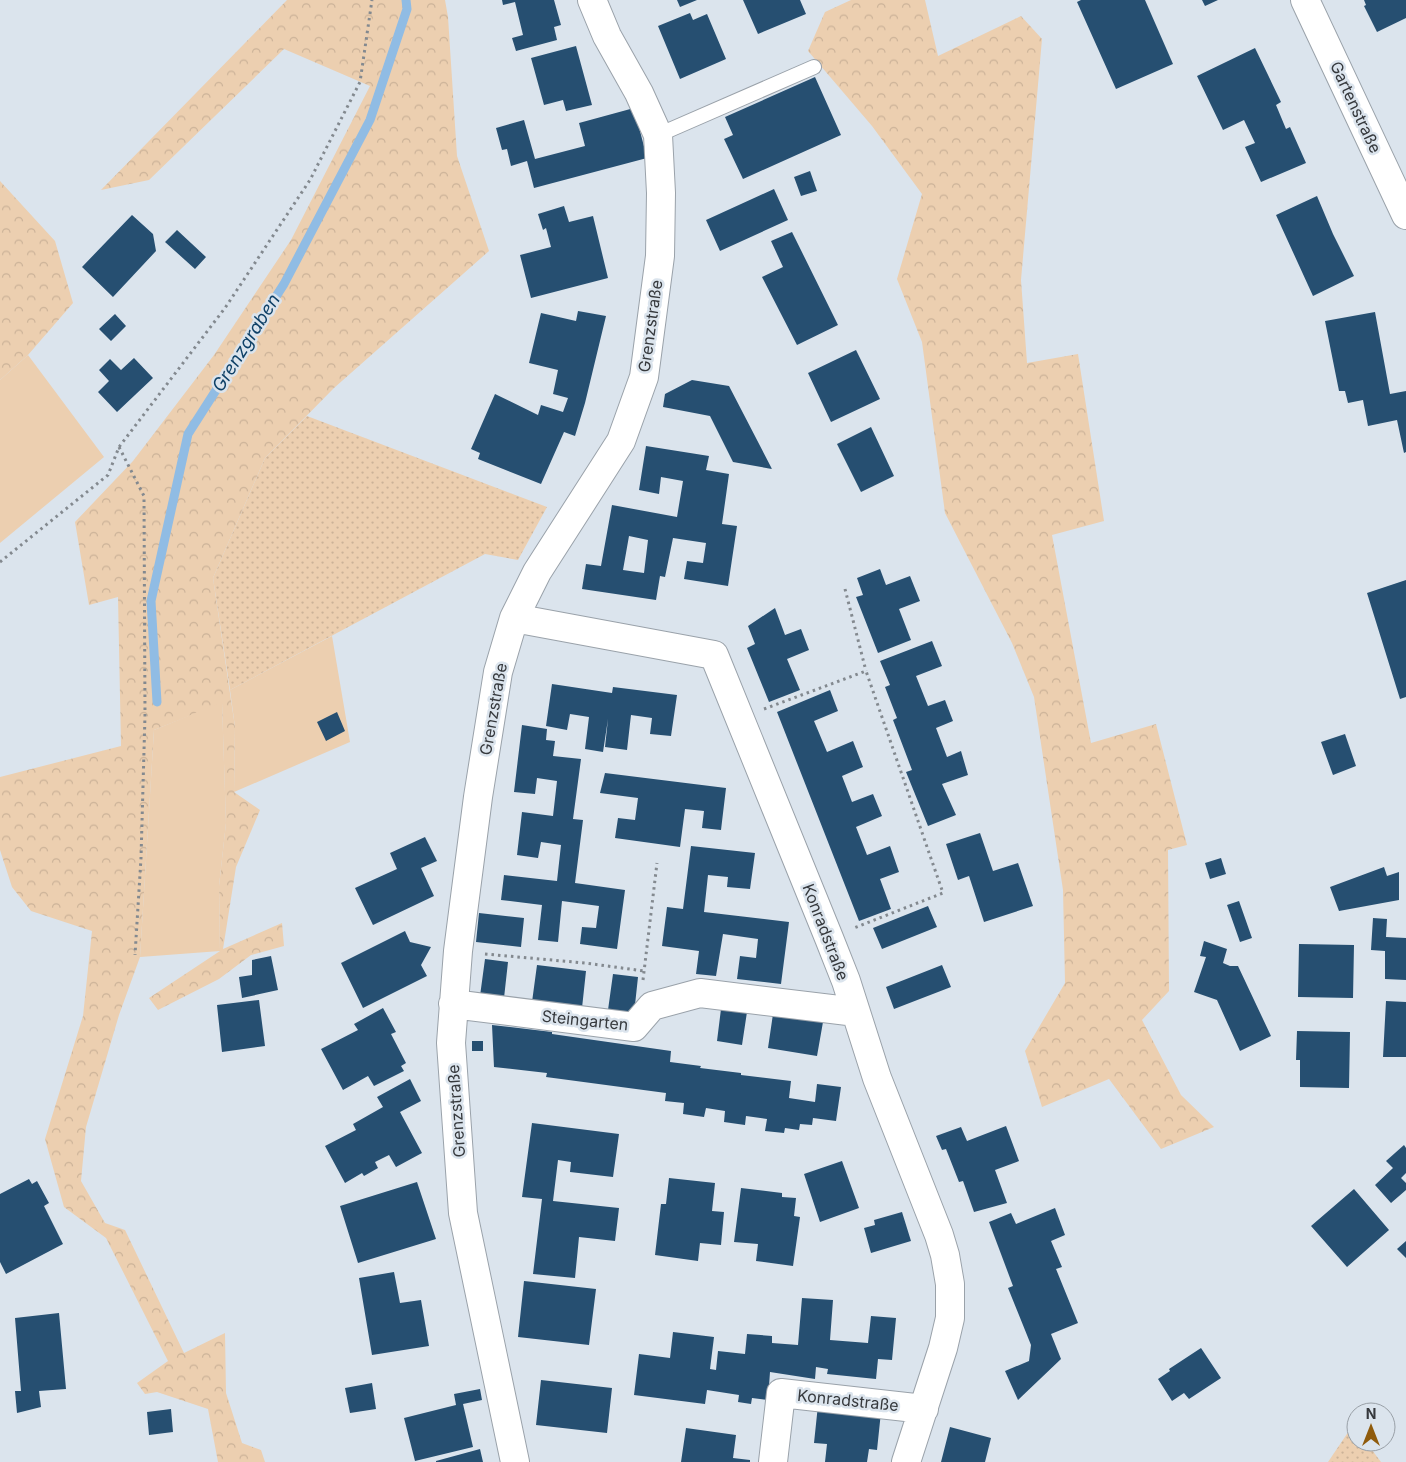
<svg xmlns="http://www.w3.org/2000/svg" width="1406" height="1462" viewBox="0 0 1406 1462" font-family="Inter,sans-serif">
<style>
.grass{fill:url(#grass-dots)}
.forest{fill:url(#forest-crowns)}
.garden{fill:#eccfb0}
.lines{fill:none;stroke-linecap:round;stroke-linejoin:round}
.stream{stroke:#90bce4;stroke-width:9}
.building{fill:#264f71;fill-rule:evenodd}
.service-casing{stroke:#9aa2aa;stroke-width:16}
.minor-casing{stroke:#9aa2aa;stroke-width:30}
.tertiary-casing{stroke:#9aa2aa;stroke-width:30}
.path{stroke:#83898f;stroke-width:3;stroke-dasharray:2.5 4;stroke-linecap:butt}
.service{stroke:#fff;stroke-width:14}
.minor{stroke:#fff;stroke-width:28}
.tertiary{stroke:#fff;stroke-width:28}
.labels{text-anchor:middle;stroke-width:5;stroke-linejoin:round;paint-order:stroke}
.street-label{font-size:16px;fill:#36393d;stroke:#dbe4ed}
.water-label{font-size:18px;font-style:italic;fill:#0f4167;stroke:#dbe4ed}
</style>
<defs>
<pattern id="grass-dots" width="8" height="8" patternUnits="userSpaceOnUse" patternTransform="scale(1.25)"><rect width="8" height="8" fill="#eccfb0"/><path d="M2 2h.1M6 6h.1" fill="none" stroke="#cbb298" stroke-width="1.8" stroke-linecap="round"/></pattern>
<pattern id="forest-crowns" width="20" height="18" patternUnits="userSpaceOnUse" patternTransform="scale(1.25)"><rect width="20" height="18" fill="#eccfb0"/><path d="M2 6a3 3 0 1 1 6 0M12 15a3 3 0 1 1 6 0" fill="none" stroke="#cbb298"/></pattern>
</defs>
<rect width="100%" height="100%" fill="#dbe4ed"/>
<path class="grass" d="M307,416L547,507L518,560L485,554L230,690L213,578L265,458Z
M1353,1425L1356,1429V1442H1366L1381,1462H1328Z"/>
<path class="forest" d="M287,0H445L448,17L457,156L489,251L334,388L265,458L213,578L235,727L234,792L260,810L236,867L223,949L282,923L284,946L251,955L219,979L158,1010L149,998L220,951L219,886L226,823L222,703L154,730L140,957L119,1015L86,1127L81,1181L105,1223L125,1230L184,1353L225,1333L226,1393L242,1443L261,1450L265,1462H218L208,1409L157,1392L145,1394L137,1383L168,1361L106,1238L64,1207L45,1139L83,1016L92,931L31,911L12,887L0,850V777L121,746L118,597L89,605L75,522L133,461L214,355L291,240L370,86L284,49L149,180L101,190Z
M851,0H925L938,56L1021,16L1042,39L1021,280L1027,363L1078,354L1104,521L1052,535L1091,743L1156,724L1187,845L1168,850L1169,991L1142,1020L1181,1095L1214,1127L1161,1149L1109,1079L1042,1107L1025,1051L1065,983L1063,890L1034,697L1012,643L945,513L922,342L897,279L922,194L872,126L808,51L825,12Z
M0,181L55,241L73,303L28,355L0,380Z"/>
<path class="garden" d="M28,355L104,457L0,543V380Z
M332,636L350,742L234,792L235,727L230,690Z
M222,702L226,823L219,886L220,951L140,957L154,730Z"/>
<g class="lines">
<path class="stream" d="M157,702L151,601L188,434L284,284L370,120L407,9L406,0"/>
</g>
<path class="building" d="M502,0H554L561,25L554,27L557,40L516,51L512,38L523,35L515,2L503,5Z
M677,0H697L680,7Z
M743,0H800L806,14L758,34Z
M1081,0H1145L1173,64L1116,89L1077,2Z
M1202,0H1218L1205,6Z
M1364,0H1406V18L1377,32L1364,6L1366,5Z
M690,13L693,20L707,14L726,59L680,79L658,26Z
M576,46L592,105L566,111L563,100L544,105L531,58Z
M1255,48L1281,102L1276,105L1286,129L1290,127L1306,163L1261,182L1245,147L1255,143L1244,120L1223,130L1197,76Z
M815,77L841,135L743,179L724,139L733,135L725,117Z
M634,108L647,158L534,188L527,161L511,166L507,149L502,150L496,128L524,120L535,159L585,146L579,123Z
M810,171L817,191L801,196L794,177Z
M774,189L788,220L720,251L706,220Z
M1317,196L1333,234L1354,276L1313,296L1276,215Z
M564,206L569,222L593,216L608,278L531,298L520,255L551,247L546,228L543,230L538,214Z
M132,215L153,234L156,251L113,297L82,267Z
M177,230L206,257L195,269L165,242Z
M792,232L838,325L797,345L762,277L783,267L771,241Z
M578,311L606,316L585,403L575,436L564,432L541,484L478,459L480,453L471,449L495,394L538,415L541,405L563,412L568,398L553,394L558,370L529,363L541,313L576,321Z
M1375,312L1390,394L1406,391V452L1404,453L1397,420L1368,426L1363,400L1348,403L1345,391H1339L1325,321Z
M115,314L126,326L111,341L99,329Z
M856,350L880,399L831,422L808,373Z
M134,358L153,378L117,412L98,392L109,381L99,370L110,359L121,370Z
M692,380L729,386L772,469L733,462L710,416L663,407L665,394Z
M871,427L894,476L861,492L837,444Z
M646,446L709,456L706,470L729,474L722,524L737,526L728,586L684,579L687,561L703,563L706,543L673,538L665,577L660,576L656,600L582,589L586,564L601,566L612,505L677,517L683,481L661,477L659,494L639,490ZM629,536L648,540L644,573L623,570Z
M880,569L886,585L910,576L920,601L899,609L911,640L878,653L856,597L863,595L857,578Z
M1406,580V697L1400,699L1367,593Z
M775,608L785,635L801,629L809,650L787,659L800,690L769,702L747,648L755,644L748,626Z
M932,641L942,666L916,676L928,706L945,700L953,721L936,728L947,757L961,751L968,775L942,784L956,815L928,826L906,772L912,770L893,720L897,718L885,687L890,685L880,661Z
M552,684L612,693L613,687L677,695L671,736L650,734L652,718L631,715L627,750L605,747L608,719L603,752L585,749L589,717L570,714L567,730L546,726Z
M830,690L838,711L814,721L827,752L853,741L863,767L842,776L852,802L873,794L882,816L856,827L867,855L890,846L899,872L880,879L891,909L859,921L777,712Z
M337,712L345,731L326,741L317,722Z
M522,725L547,729L546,740L555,741L553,756L581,759L573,819L583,820L575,883L625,890L617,949L580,944L582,927L596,928L599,906L562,901L558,942L538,940L542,905L501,900L504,875L557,881L561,845L541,842L538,858L517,855L522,812L553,816L557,781L537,778L535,794L514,792Z
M1345,734L1356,766L1333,775L1321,742Z
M605,773L726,788L721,830L702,828L704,811L685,809L680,847L615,838L618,818L635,820L638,798L600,793Z
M980,833L993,871L1018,863L1033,906L984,922L969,876L958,880L946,844Z
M425,837L437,861L421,868L434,896L373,925L355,888L397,869L390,853Z
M691,846L755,853L750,889L727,887L728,877L708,875L704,912L789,922L781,984L737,979L740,956L756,958L758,939L723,934L716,976L696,974L699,951L662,946L667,907L683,909Z
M1221,858L1226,874L1210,879L1205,863Z
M1384,867L1387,876L1399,872V900L1339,911L1330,887Z
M1239,901L1252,938L1240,942L1227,905Z
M928,906L937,927L882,949L873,928Z
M479,913L524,918L521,947L476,942Z
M1373,918L1387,919L1386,937L1406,938V980L1385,979V951L1371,950Z
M405,931L410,942L431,947L421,965L427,976L363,1008L341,963Z
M1204,941L1227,949L1223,963L1230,966H1238L1271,1036L1240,1051L1217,1000L1194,992L1206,957L1200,956Z
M1299,944L1354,945L1353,998L1298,997Z
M271,956L278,990L242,998L239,977L252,975V960Z
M485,959L508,962L504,998L480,996Z
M537,965L586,971L582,1008L532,1002Z
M942,965L951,987L894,1009L886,987Z
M613,974L638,977L634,1014L608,1010Z
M259,1000L265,1046L222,1052L217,1005Z
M1386,1001L1406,1002V1057H1383Z
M383,1008L396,1032L391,1034L406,1063L401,1066L404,1071L374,1086L368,1076L343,1090L321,1049L358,1030L354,1024Z
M721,1009L747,1012L742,1045L717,1041Z
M773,1014L823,1022L817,1056L768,1048Z
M492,1025L552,1032V1034L671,1051L670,1062L701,1066L700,1068L741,1073V1075L791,1081L789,1098L815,1102L817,1084L841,1087L836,1121L813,1118L812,1125L800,1124L799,1130L785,1128L784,1133L765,1131L767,1119L746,1116L745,1125L724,1122L725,1111L706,1108L704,1117L683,1114L684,1103L665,1101L666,1093L546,1077L547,1073L494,1067Z
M1297,1031L1350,1032L1349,1088L1300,1087V1060H1296Z
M472,1041H483V1051H472Z
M410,1079L421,1101L400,1112L422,1153L396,1167L389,1155L375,1162L378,1168L364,1176L362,1173L345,1183L325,1146L356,1130L353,1124L383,1107L377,1097Z
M532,1123L619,1134L613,1177L570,1172L571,1162L558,1160L553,1201L619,1208L615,1241L579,1237L575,1278L533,1274L542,1199L522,1197Z
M1006,1126L1019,1161L995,1170L1007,1203L974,1212L963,1181L959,1182L946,1149L942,1150L936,1136L961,1127L967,1141Z
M1404,1145L1406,1148V1173L1401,1178L1406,1183V1190L1391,1203L1375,1185L1393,1168L1386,1161Z
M842,1161L859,1208L820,1222L804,1174Z
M669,1178L715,1183L712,1211L724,1212L721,1245L700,1243L698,1261L655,1255L661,1204H666Z
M29,1179L32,1184L37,1181L49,1203L44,1206L63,1244L6,1274L0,1262V1194Z
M417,1182L436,1239L358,1263L340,1206Z
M741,1188L782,1193V1197L796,1198L794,1216L800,1217L793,1266L756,1261L758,1244L734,1242Z
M1354,1189L1389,1230L1347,1267L1311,1226Z
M1055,1208L1065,1235L1051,1241L1062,1267L1056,1269L1078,1323L1051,1334L1061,1359L1018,1400L1005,1371L1029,1361L1031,1345L1008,1288L1013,1286L989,1222L1011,1213L1016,1224Z
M902,1212L911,1241L871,1253L864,1228L875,1225L874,1220Z
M1406,1241V1258L1397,1249Z
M394,1272L400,1303L421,1300L429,1346L372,1355L359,1278Z
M524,1281L596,1289L589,1345L518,1337Z
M802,1298L833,1300L830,1340L868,1343L871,1316L896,1318L892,1360L878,1359L876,1379L827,1374L828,1369L816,1367L815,1379L770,1372L768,1400L752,1398L751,1404L738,1402L739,1395L707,1390L705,1404L634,1395L639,1354L670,1358L673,1332L714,1337L710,1369L716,1370L718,1351L745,1354L747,1334L772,1336V1343L798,1345Z
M59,1313L66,1389L39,1391L41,1407L17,1413L15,1391H21L15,1318Z
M1201,1348L1221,1378L1189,1399L1184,1393L1172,1401L1158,1379L1170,1371L1169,1369Z
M541,1380L612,1388L607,1433L536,1425Z
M372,1383L376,1409L350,1413L345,1388Z
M480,1389L482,1400L463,1404L473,1447L415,1461L404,1418L456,1405L454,1394Z
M818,1405L881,1412L877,1450L869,1449L867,1462H825L827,1444L814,1443Z
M171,1409L173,1432L149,1435L147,1412Z
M950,1427L991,1438L985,1462H941Z
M686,1428L736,1435L733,1458L750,1460V1462H681Z
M480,1449L483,1462H436V1461Z"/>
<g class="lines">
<defs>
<path id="service" d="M658,135L814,67"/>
<path id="minor" d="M514,618L714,655L829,938L846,981L877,1078L939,1235L945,1255L950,1284V1318L943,1348L906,1462
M453,1004L634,1027L652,1006L700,993L856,1012
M515,1462L463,1213L451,1043L458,951L478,797L498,672L514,618L537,572L621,441L644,377L660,256L661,193L658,135L639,93L607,36L592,0
M773,1462L781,1393L924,1409"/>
<path id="tertiary" d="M1305,0L1406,215"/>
</defs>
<use href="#service" class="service-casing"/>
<use href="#minor" class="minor-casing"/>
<use href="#tertiary" class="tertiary-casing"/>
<path class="path" d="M119,447L144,496L145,715L141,858L135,955
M0,562L108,475L119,447L225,308L310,180L360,82L372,0
M845,589L866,671
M764,709L866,671L943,893L854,928
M485,954L585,963L644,971
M643,980L657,863"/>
<use href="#service" class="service"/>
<use href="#minor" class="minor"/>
<use href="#tertiary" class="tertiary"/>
</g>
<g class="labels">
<g class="street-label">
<text transform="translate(1356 107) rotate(65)" y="6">Gartenstraße</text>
<text transform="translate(650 326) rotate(-82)" y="6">Grenzstraße</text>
<text transform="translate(493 709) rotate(-80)" y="6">Grenzstraße</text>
<text transform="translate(826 932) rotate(69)" y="6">Konradstraße</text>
<text transform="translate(585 1020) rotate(6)" y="6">Steingarten</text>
<text transform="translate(456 1111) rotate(-94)" y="6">Grenzstraße</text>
<text transform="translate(848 1400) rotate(6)" y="6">Konradstraße</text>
</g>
<g class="water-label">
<text transform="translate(246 343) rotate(-58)" y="6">Grenzgraben</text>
</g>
</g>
<g transform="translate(1371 1427)"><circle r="24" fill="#dbe4ed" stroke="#99a0a7"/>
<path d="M0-4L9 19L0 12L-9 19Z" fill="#8f5b0c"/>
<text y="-8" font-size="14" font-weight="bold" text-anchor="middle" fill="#36393d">N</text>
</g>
</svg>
